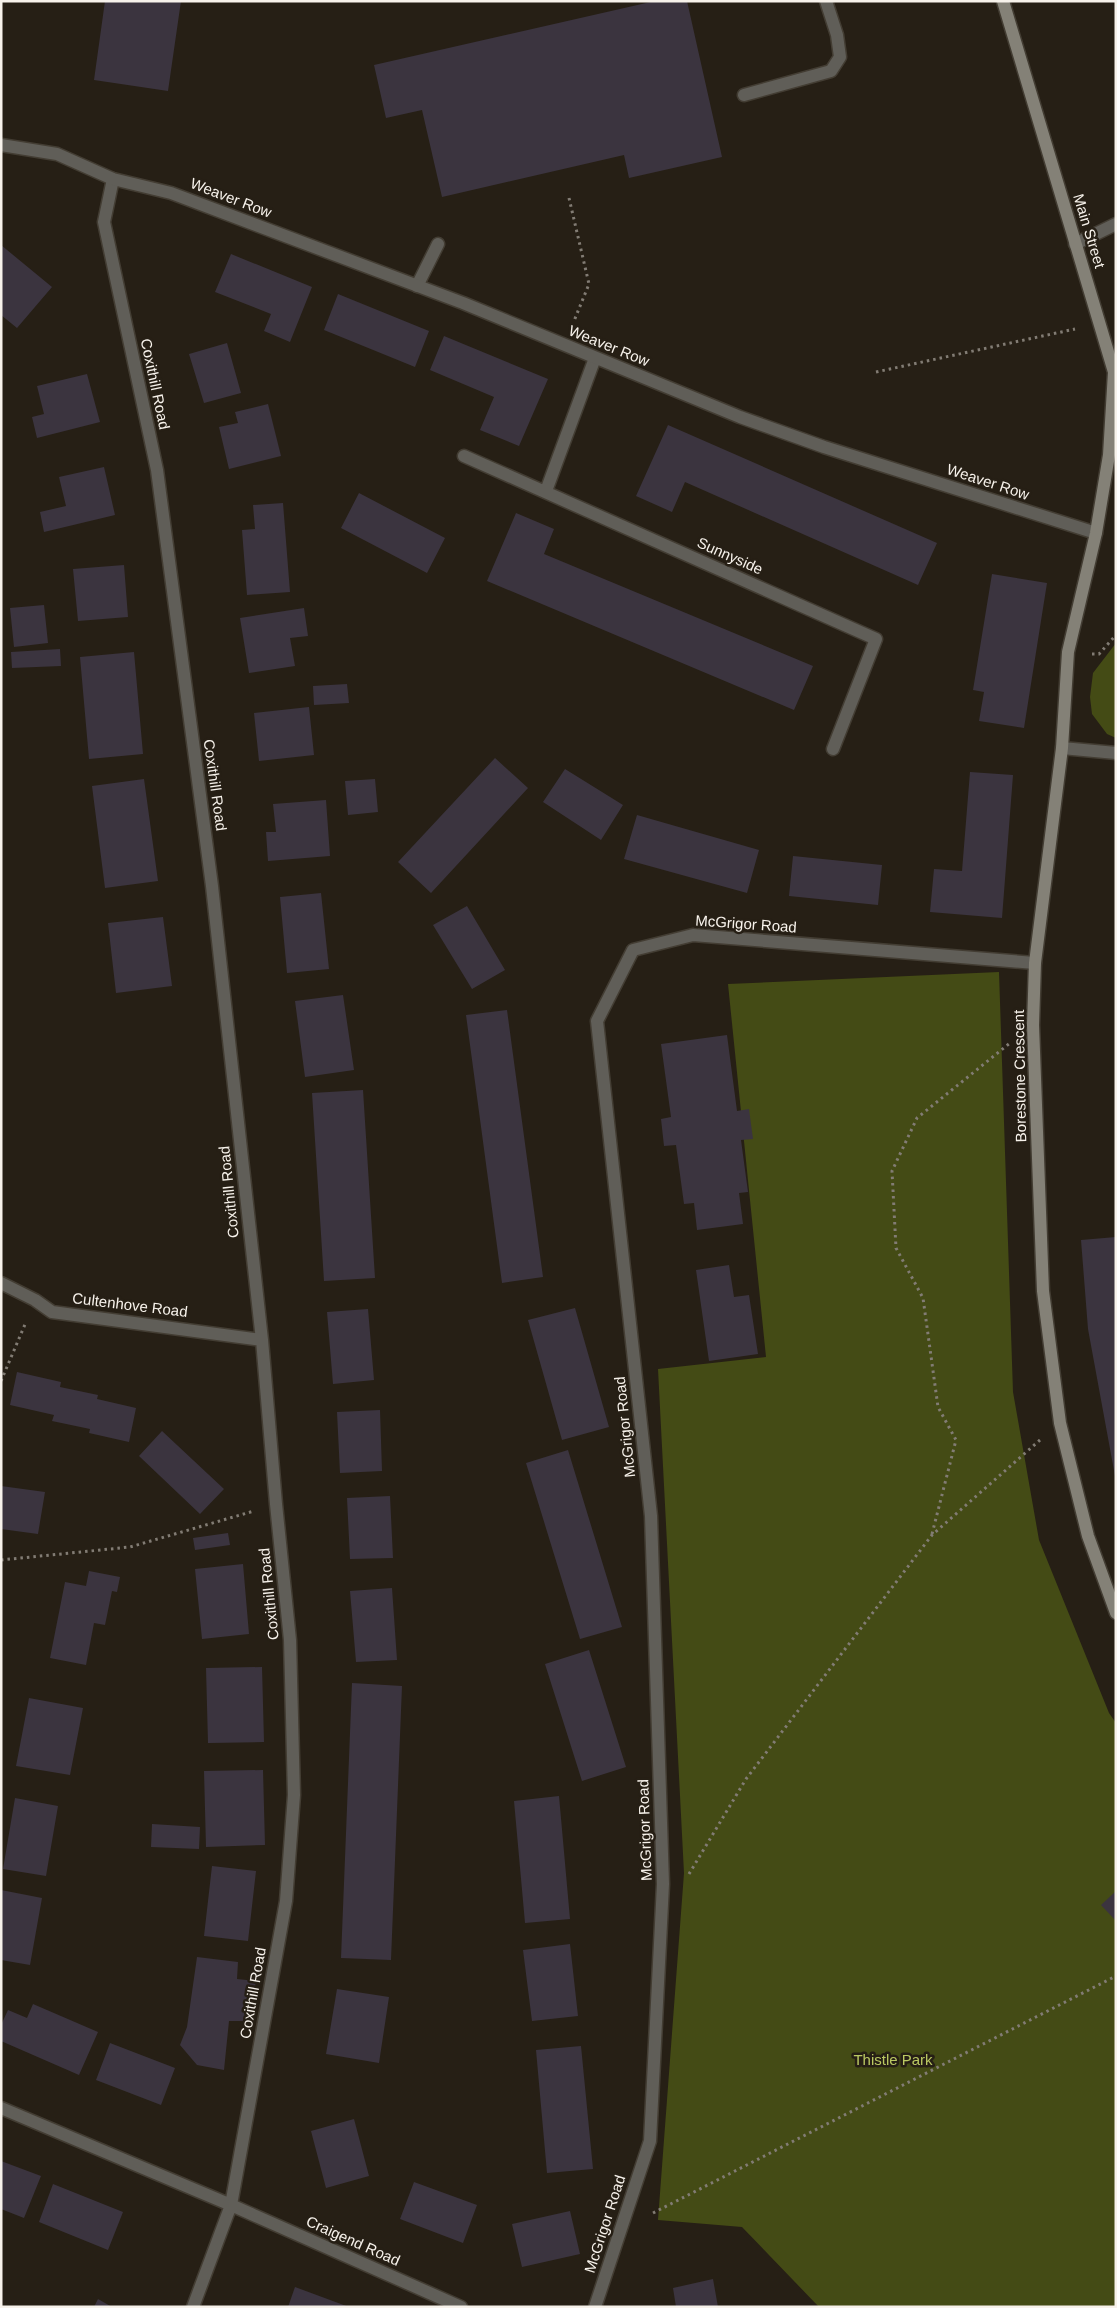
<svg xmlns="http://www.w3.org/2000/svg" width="1117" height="2308" viewBox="0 0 1117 2308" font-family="Helvetica,sans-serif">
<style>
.green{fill:#444b15}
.building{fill:#3b343f}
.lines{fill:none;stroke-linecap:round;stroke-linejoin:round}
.service-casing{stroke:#433d33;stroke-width:15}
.minor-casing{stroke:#433d33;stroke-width:15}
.tertiary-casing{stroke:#433d33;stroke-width:15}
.secondary-casing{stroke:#433d33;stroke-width:15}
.path{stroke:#827c74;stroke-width:3;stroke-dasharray:2.5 4;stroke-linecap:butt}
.service{stroke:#605e58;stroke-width:12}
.minor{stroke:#605e58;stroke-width:12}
.tertiary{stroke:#605e58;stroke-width:12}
.secondary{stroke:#848177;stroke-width:12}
.labels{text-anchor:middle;stroke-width:5;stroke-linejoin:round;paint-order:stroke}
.street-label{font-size:15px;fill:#f7f2eb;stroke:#261f15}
.park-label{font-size:15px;fill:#bbc962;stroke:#261f15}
</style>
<rect width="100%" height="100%" fill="#261f15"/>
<path class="green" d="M1116,643V738L1107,734L1092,714L1090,697L1093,673Z
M999,972L1013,1392L1039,1540L1109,1713L1116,1723V2307H819L742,2227L658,2220L684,1873L658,1369L766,1357L728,984Z"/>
<path class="building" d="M105,1H181L168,91L94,80Z
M655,1H687L722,157L629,178L624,155L442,197L422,110L386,118L374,65Z
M1,245L52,287L17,328L1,315Z
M231,254L312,287L290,342L264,331L271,314L215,292Z
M338,294L429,331L415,367L324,330Z
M444,336L548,379L519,446L480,430L494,397L430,370Z
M227,343L241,393L204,403L189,354Z
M87,374L100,422L37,438L32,417L44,414L37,386Z
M268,404L281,456L229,469L219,427L238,423L235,412Z
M668,425L937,543L918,585L685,482L672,512L636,496Z
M104,467L115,515L44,532L40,512L66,506L59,477Z
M359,493L445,538L427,573L341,528Z
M283,503L290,592L247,595L242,530L255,529L253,505Z
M516,513L554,529L544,554L813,666L794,710L487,581Z
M124,565L128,617L78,621L73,569Z
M992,574L1047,583L1024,728L979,721L984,692L973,690Z
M44,605L48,643L14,647L10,608Z
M304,608L308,636L290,638L295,666L249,673L240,618Z
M60,649L61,666L12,668L11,652Z
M134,652L143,754L89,759L80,657Z
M347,684L349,703L314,705L313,686Z
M309,707L314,755L259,761L254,713Z
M495,758L528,788L431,893L398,862Z
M565,769L623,805L601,840L543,802Z
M970,772L1013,775L1002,918L930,912L934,869L962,871Z
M144,779L158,881L105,888L92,786Z
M375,779L378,812L348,815L345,781Z
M326,800L330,856L268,861L266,832H276L273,804Z
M637,815L759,850L747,893L624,859Z
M793,856L882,865L878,905L789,896Z
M321,893L329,969L287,973L280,897Z
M467,906L505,970L472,989L433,925Z
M163,917L172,986L116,993L108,923Z
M343,995L354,1070L305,1077L295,1001Z
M507,1010L543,1277L502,1283L466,1015Z
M727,1035L737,1111L749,1109L753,1139L741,1140L748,1192L739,1193L743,1224L697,1230L694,1203L684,1204L676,1145L664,1146L661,1119L671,1117L661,1044Z
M363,1090L375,1278L324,1281L312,1093Z
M1116,1237V1476H1115L1088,1329L1081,1240Z
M729,1265L734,1297L749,1295L758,1354L709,1361L696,1270Z
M575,1308L609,1427L562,1440L528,1320Z
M368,1309L374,1380L333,1384L327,1312Z
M17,1372L61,1382L60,1387L98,1395L97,1399L136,1408L129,1442L89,1433L90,1429L52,1421L54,1415L10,1405Z
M380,1410L382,1471L340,1473L337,1412Z
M162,1431L224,1489L200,1514L139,1456Z
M568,1450L622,1627L580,1639L526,1463Z
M1,1486L45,1492L38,1534L1,1529Z
M390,1496L393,1558L350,1559L347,1498Z
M228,1533L230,1545L195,1550L193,1538Z
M243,1564L249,1634L202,1639L195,1569Z
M89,1571L120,1577L117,1592L112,1591L105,1625L94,1623L86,1665L50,1658L65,1582L86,1586Z
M392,1588L397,1660L356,1662L350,1591Z
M589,1650L626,1767L582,1781L545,1664Z
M262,1667L264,1742L208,1743L206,1668Z
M352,1683L402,1686L391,1960L341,1958Z
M29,1698L83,1708L70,1775L16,1766Z
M263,1770L265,1845L206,1847L204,1771Z
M559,1796L570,1919L525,1923L514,1801Z
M15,1798L58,1806L46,1876L3,1869Z
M152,1824L200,1827L199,1849L151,1847Z
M212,1866L256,1871L248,1941L204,1936Z
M1,1890L42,1898L30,1965L1,1960Z
M1116,1891V1921L1101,1905Z
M570,1944L578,2016L532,2021L523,1950Z
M197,1957L238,1962L237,1979L256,1981L249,2021H229L224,2070L197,2065L180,2045L187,2027Z
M337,1989L389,1997L379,2063L326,2054Z
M33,2004L98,2032L79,2075L1,2041V2025L8,2010L27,2018Z
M110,2043L175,2068L161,2105L96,2080Z
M581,2046L593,2169L547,2173L536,2050Z
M354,2119L369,2176L326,2188L311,2131Z
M1,2161L41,2176L24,2218L1,2209Z
M414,2182L477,2205L463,2243L400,2219Z
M53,2184L123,2212L108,2250L39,2222Z
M570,2211L580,2254L522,2267L512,2224Z
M713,2279L718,2307H676L673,2288Z
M295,2287L349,2307H288Z
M98,2299L112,2307H94Z"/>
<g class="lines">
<defs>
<path id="service" d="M1075,244L1116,224
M417,286L438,244"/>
<path id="minor" d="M744,95L831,71L840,57L837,35L826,1
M113,179L104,222L157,470L212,886L262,1340L276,1504L290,1640L294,1795L286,1901L231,2205L193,2307
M464,456L876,639L833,749
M546,491L595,358
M1062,748L1116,753
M1,1283L35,1300L52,1312L262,1340
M1,2108L231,2205L461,2307
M595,2307L650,2141L663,1884L651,1516L597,1021L633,950L693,935L1035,963"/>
<path id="tertiary" d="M1,145L57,154L113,179L171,193L463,303L740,417L824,447L1096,533"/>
<path id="secondary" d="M1003,1L1114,372L1109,455L1096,533L1068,652L1062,748L1035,963L1033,1025L1043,1291L1060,1423L1088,1536L1116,1613"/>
</defs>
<use href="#service" class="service-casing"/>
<use href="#minor" class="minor-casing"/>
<use href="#tertiary" class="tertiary-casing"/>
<use href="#secondary" class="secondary-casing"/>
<path class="path" d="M569,198L589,284L574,321
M876,372L1075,329
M1092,654H1099L1116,635
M1,1381L26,1322
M932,1534L956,1440L938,1407L923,1298L896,1248L892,1171L917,1118L1010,1043
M1,1560L130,1547L254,1511
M689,1874L746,1779L932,1535L1040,1440
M653,2213L1116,1976"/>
<use href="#service" class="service"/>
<use href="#minor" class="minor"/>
<use href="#tertiary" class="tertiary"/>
<use href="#secondary" class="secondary"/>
</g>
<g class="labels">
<g class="street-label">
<text transform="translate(231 198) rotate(21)" y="5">Weaver Row</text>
<text transform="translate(1089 231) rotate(73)" y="5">Main Street</text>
<text transform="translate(609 346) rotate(22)" y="5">Weaver Row</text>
<text transform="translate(155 384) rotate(78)" y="5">Coxithill Road</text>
<text transform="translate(988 482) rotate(18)" y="5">Weaver Row</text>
<text transform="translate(730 556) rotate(24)" y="5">Sunnyside</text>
<text transform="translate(215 785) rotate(82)" y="5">Coxithill Road</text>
<text transform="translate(746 924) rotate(4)" y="5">McGrigor Road</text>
<text transform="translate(1020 1076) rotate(-91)" y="5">Borestone Crescent</text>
<text transform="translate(229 1192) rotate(-96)" y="5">Coxithill Road</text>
<text transform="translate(130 1305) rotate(7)" y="5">Cultenhove Road</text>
<text transform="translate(625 1427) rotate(-96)" y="5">McGrigor Road</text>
<text transform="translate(269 1594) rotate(-96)" y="5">Coxithill Road</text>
<text transform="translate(645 1830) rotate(-92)" y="5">McGrigor Road</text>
<text transform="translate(253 1993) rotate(-80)" y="5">Coxithill Road</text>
<text transform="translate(605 2224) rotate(-72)" y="5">McGrigor Road</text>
<text transform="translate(353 2241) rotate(24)" y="5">Craigend Road</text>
</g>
<g class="park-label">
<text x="893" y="2065">Thistle Park</text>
</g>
</g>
<rect width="1117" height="2308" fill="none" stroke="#f7f2eb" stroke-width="5"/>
</svg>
